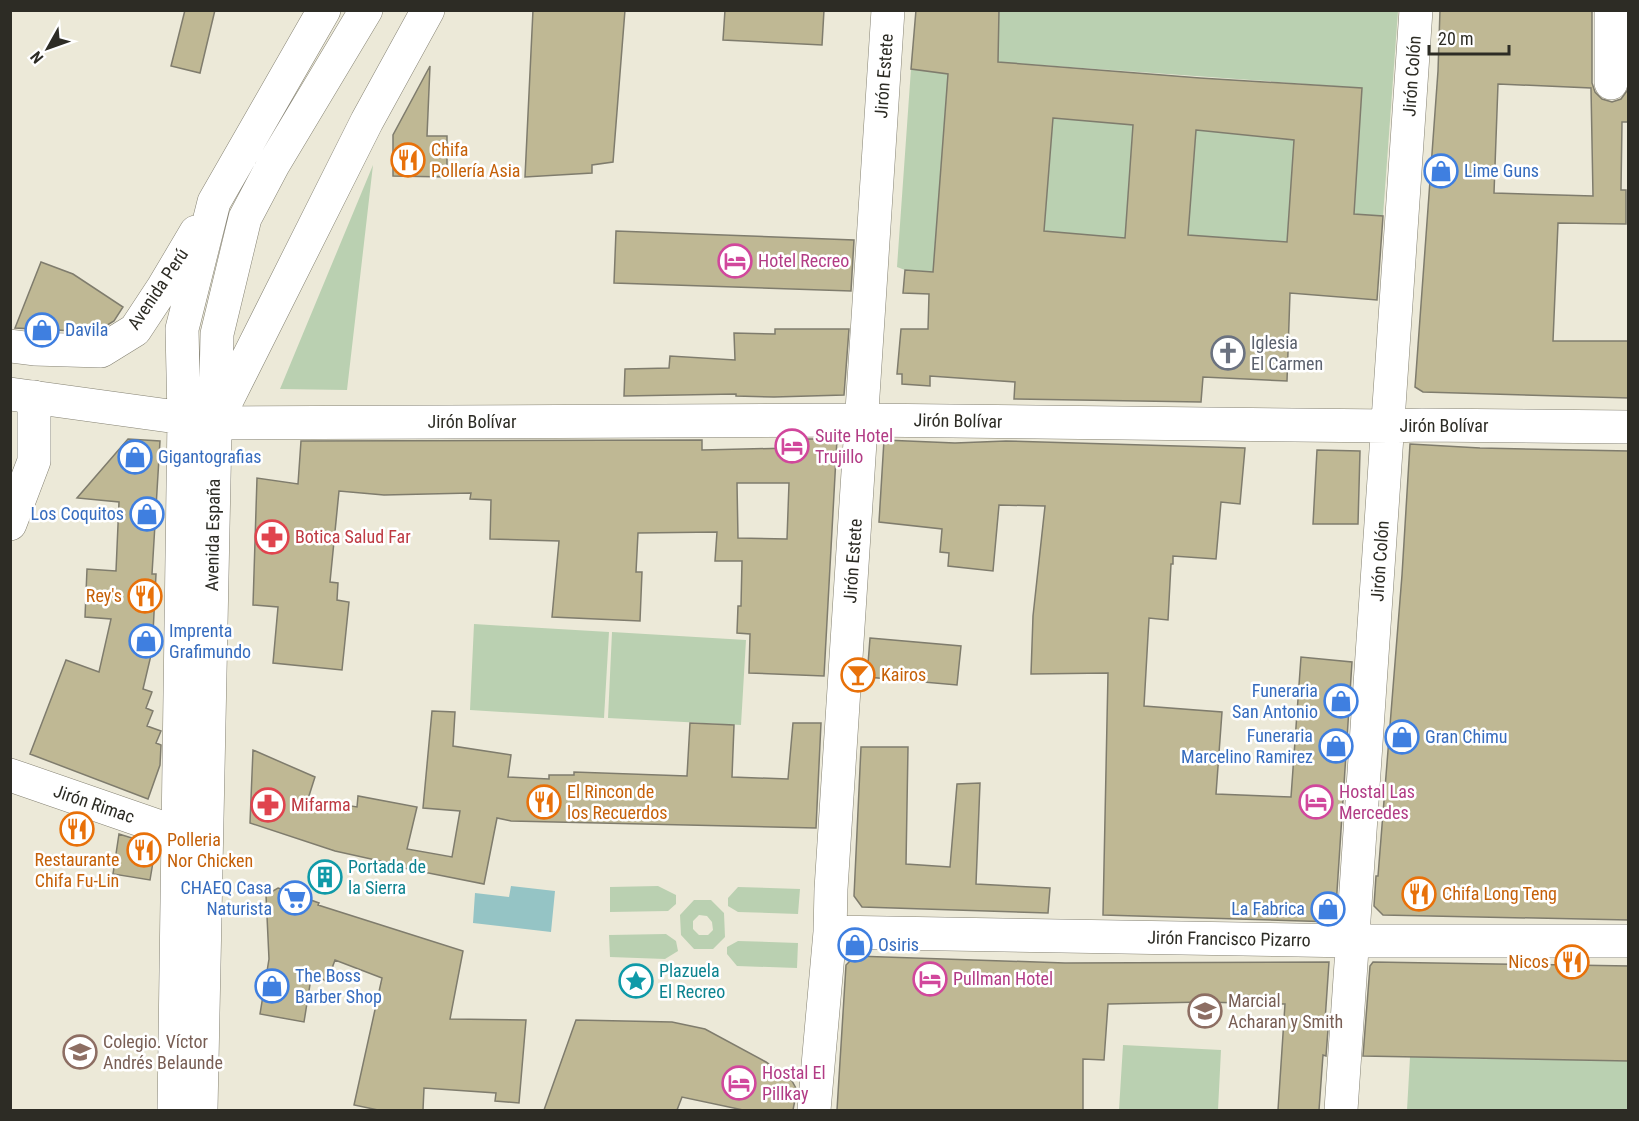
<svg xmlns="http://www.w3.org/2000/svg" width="1639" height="1121" viewBox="0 0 1639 1121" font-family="'Roboto Condensed',sans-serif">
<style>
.green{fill:#bad0b1;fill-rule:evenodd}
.water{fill:#95c4c5}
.building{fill:#bfb894;stroke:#7f7c6d;stroke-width:1.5;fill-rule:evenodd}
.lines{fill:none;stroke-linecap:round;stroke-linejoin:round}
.minor-casing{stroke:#858273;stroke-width:34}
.major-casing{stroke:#858273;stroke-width:34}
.minor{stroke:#fff;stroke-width:33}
.major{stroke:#fff;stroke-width:33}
.labels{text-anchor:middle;stroke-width:5;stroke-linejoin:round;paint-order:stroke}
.street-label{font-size:18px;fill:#2d2c25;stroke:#fff}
.food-label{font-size:18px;fill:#c56008;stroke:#fff;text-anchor:start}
.shop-label{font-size:18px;fill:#366cbe;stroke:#fff;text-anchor:start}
.hotel-label{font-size:18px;fill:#b23c85;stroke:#fff;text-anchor:start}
.worship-label{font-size:18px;fill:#5b616d;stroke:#fff;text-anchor:start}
.health-label{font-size:18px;fill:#be3a42;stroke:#fff;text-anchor:start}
.culture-label{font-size:18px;fill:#0d838f;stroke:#fff;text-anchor:start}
.education-label{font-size:18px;fill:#785e54;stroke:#fff;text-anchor:start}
</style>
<rect width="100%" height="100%" fill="#ece9d8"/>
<path class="green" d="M999,11H1398L1383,216L1354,214L1362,88L998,62Z
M911,69L948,74L933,272L905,270L897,267Z
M1053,118L1133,125L1125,238L1044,231Z
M1196,130L1294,140L1287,242L1188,235Z
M373,165L347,390L280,389Z
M474,624L609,632L604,718L470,710Z
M612,632L746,640L741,725L608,718Z
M658,886L676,895V904L668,911L610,912V887Z
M738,887L800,889L798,914L738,912L728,906V898Z
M694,900H711L724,913L725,937L713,949H694L681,935L680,915ZM699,915L707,916L712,922L713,930L708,935H699L693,929V921Z
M666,934L676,941L678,951L665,959L610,957L609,935Z
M738,941L798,943L797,968L737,966L727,954V947Z
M1123,1045L1221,1050L1218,1110H1119Z
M1410,1057L1628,1061V1110H1407Z"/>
<path class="water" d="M511,886L555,891L551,932L473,923L475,893L509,897Z"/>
<path class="building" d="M185,10H215L200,73L171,66Z
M533,10H625L613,162L592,165V173L525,177Z
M725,10H824L822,45L723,40Z
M916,10H999L998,62L1200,78L1362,88L1354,214L1383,216L1377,300L1290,293L1287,381L1203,377L1201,402L1014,399L1015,382L930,376V386L902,384V374H897L901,329H928L929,294L903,293L905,270L933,272L948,74L911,69ZM1053,118L1133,125L1125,238L1044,231ZM1196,130L1294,140L1287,242L1188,235Z
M1440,10H1592V83L1595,92L1602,99L1612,102L1621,99L1629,88V122H1622L1621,190H1626V224L1558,223L1553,341H1629V398L1423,392L1415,387L1438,71ZM1498,84L1591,88L1593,196L1494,193Z
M430,66L427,136H447V177L393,176V135Z
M616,231L854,240L851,291L614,283Z
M41,262L73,274L123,307L114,321L96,332L15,328Z
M775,329H849L844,395L774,397L736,396V394L624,396L625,369L669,368L670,356L735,360L734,333L775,334Z
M128,439L160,441L152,574H156L153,633L156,634L143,689L152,692L146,708L153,711L147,726L161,731L156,743L161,745L160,765L148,799L30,754L66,660L99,672L111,619L85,617L87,569L116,571L119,502L77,498Z
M791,439H837L824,676L749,673L750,634L737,633L738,606H741L742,561H715L717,532L638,533L636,572H642L640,621L552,617L559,541L490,539L491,500L470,499L471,493L384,495L339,491L330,582L338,583L337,600L349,602L342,670L273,663L278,607L253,605L257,478L298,484L301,441L702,440V450L790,448ZM737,483H789L787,539L738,538Z
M884,440L955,443L1006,441L1245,448L1240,504L1221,502L1216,559L1173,556V564H1171L1168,620L1149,618L1144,706L1222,712L1216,794L1291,797L1301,657L1352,662L1335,922L1103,915L1108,673L1031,674L1033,616L1045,506L999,505L993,571L948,566L949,553L940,552L942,529L879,522Z
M1410,444L1480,448L1629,451V920L1383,915L1374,906L1376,876H1378L1402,575Z
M1317,450L1360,451L1358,524H1313Z
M870,638L961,646L957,685L867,677Z
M432,711L455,712L453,746L511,755L508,777L549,779V775H574V772L687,776L690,723L734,725L732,777L788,779L793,723H821L816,828L511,821L497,818L484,884L403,868V866L335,851L250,823L253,750L315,777L308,799L357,807L358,796L417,807L407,849L452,857L460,811L423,808Z
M861,747H908L906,864L950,867L957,784L980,783L976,884L1050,888L1048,913L862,907L854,896Z
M119,834L148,843L154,856L150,880L113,874Z
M278,888L319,903L318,905L463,951L450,1019L526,1020L519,1103L495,1101L496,1093L424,1088L423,1110H378L354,1105L382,978L335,960L327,982L312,972L304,1022L260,1014L269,959L266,895Z
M855,956L1065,963L1329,962L1325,1021L1329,1016L1326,1056L1323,1055L1319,1110H1278L1285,1004L1203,1002L1108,1004L1104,1060L1083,1059V1110H837L846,965Z
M1373,962L1629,966V1061L1363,1056L1370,966Z
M576,1020L672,1022L705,1029L766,1062L792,1081L797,1090L793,1110H743L682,1097L677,1110H544Z"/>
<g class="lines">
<defs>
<path id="minor" d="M1611,83V10
M191,419L215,423L863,420L1389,426L1422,425L1628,427
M10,524L34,461V397
M10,775L178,833
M830,932L1353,941H1628
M814,1110L830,932L831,889L888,10
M1341,1110L1416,10"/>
<path id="major" d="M10,346L34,349L101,351L135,330L164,286L196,232
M10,394L184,418
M219,416L367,121L428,10
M174,1110L184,418L182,329L214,202L324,10
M201,1110L217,334L245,218L273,165L366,10"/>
</defs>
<use href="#minor" class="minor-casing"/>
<use href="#major" class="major-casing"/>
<use href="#minor" class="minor"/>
<use href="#major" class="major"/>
</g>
<defs>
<symbol id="restaurant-ring" viewBox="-11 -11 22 22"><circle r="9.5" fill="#fff" stroke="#e8710a" stroke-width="1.5"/><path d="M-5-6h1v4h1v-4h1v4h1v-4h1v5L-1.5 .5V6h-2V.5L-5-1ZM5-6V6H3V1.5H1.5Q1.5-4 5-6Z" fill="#e8710a"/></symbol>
<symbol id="shop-ring" viewBox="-11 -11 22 22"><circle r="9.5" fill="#fff" stroke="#3f7fe0" stroke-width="1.5"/><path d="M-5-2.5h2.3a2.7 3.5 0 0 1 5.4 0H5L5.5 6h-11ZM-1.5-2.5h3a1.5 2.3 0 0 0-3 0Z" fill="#3f7fe0"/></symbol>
<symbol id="hotel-ring" viewBox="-11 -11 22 22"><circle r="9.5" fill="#fff" stroke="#d1479c" stroke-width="1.5"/><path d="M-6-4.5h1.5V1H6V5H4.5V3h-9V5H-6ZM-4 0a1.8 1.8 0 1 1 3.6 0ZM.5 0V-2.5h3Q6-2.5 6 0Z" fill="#d1479c"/></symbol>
<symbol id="church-ring" viewBox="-11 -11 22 22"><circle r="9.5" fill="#fff" stroke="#6b7280" stroke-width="1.5"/><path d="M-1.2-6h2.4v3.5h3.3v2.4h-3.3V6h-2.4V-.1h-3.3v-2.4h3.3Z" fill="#6b7280"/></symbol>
<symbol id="pharmacy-ring" viewBox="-11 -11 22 22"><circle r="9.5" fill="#fff" stroke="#e0444e" stroke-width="1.5"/><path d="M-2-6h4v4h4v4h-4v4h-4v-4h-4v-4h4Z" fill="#e0444e"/></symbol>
<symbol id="bar-ring" viewBox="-11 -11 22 22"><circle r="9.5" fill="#fff" stroke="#e8710a" stroke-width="1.5"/><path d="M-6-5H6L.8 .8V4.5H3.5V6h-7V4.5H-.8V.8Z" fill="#e8710a"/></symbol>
<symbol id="building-ring" viewBox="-11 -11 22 22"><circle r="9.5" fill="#fff" stroke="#0f9aa8" stroke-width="1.5"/><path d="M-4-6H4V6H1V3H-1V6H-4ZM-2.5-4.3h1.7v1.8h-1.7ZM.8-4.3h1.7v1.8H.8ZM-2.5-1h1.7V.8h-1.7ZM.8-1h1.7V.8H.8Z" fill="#0f9aa8"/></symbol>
<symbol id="supermarket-ring" viewBox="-11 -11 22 22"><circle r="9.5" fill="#fff" stroke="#3f7fe0" stroke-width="1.5"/><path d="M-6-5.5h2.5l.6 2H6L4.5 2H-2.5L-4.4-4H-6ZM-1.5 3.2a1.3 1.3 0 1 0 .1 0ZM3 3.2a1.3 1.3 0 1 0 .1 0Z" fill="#3f7fe0"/></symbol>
<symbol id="sight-ring" viewBox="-11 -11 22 22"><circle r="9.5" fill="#fff" stroke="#0f9aa8" stroke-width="1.5"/><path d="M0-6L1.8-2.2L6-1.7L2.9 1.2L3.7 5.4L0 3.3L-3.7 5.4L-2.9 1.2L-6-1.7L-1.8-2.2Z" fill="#0f9aa8"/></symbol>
<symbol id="school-ring" viewBox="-11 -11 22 22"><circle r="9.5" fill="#fff" stroke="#8d6e63" stroke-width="1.5"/><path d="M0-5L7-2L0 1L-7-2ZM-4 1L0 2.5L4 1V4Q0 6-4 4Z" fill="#8d6e63"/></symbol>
</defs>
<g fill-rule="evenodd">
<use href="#restaurant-ring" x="389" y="141" width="38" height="38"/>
<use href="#shop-ring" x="1422" y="152" width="38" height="38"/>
<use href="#hotel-ring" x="716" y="242" width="38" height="38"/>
<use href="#shop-ring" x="23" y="311" width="38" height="38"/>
<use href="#church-ring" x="1209" y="334" width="38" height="38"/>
<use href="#hotel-ring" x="773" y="427" width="38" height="38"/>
<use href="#shop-ring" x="116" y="438" width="38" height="38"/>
<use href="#shop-ring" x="128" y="495" width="38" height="38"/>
<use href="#pharmacy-ring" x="253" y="518" width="38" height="38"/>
<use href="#restaurant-ring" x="126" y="577" width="38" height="38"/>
<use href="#shop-ring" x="127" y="622" width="38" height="38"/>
<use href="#bar-ring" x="839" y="656" width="38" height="38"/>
<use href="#shop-ring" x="1322" y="682" width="38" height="38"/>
<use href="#shop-ring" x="1383" y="718" width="38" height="38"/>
<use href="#shop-ring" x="1317" y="727" width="38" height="38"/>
<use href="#restaurant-ring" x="525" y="783" width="38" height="38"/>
<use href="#hotel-ring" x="1297" y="783" width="38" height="38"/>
<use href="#pharmacy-ring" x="249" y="786" width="38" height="38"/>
<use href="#restaurant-ring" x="58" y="810" width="38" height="38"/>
<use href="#restaurant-ring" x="125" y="831" width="38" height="38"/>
<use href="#building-ring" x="306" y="858" width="38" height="38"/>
<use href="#restaurant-ring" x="1400" y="875" width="38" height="38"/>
<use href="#supermarket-ring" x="276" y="879" width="38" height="38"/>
<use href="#shop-ring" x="1309" y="890" width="38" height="38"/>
<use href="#shop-ring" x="836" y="926" width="38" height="38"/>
<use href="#restaurant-ring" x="1553" y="943" width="38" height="38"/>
<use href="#hotel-ring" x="911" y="960" width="38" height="38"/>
<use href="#sight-ring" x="617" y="962" width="38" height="38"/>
<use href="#shop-ring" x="253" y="967" width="38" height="38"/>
<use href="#school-ring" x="1186" y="992" width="38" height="38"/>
<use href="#school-ring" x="61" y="1033" width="38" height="38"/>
<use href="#hotel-ring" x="720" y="1064" width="38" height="38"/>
</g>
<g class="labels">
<g class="street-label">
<text transform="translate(884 76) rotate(-86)" y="6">Jirón Estete</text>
<text transform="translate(1412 76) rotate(-86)" y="6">Jirón Colón</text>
<text transform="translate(158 289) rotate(-56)" y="6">Avenida Perú</text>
<text transform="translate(958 421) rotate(1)" y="6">Jirón Bolívar</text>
<text x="472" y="428">Jirón Bolívar</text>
<text x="1444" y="432">Jirón Bolívar</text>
<text transform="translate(213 535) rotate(-89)" y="6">Avenida España</text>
<text transform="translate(853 561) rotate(-86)" y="6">Jirón Estete</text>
<text transform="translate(1380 561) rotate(-86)" y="6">Jirón Colón</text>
<text transform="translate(94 804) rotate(19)" y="6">Jirón Rimac</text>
<text transform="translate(1229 939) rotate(1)" y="6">Jirón Francisco Pizarro</text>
</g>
<g class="food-label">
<text x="431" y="156">Chifa<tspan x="431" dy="21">Pollería Asia</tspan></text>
<text x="122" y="602" text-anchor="end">Rey's</text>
<text x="881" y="681">Kairos</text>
<text x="567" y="798">El Rincon de<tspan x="567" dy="21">los Recuerdos</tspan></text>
<text x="167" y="846">Polleria<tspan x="167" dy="21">Nor Chicken</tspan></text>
<text x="77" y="866" text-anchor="middle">Restaurante<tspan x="77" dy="21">Chifa Fu-Lin</tspan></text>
<text x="1442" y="900">Chifa Long Teng</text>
<text x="1549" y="968" text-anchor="end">Nicos</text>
</g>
<g class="shop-label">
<text x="1464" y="177">Lime Guns</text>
<text x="65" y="336">Davila</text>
<text x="158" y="463">Gigantografias</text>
<text x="124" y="520" text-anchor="end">Los Coquitos</text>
<text x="169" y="637">Imprenta<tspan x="169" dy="21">Grafimundo</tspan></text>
<text x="1318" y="697" text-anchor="end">Funeraria<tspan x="1318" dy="21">San Antonio</tspan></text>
<text x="1313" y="742" text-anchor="end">Funeraria<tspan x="1313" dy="21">Marcelino Ramirez</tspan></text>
<text x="1425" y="743">Gran Chimu</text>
<text x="272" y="894" text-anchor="end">CHAEQ Casa<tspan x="272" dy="21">Naturista</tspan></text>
<text x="1305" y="915" text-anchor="end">La Fabrica</text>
<text x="878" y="951">Osiris</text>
<text x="295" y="982">The Boss<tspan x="295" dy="21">Barber Shop</tspan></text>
</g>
<g class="hotel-label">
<text x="758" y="267">Hotel Recreo</text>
<text x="815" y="442">Suite Hotel<tspan x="815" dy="21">Trujillo</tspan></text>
<text x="1339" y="798">Hostal Las<tspan x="1339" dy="21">Mercedes</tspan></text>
<text x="953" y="985">Pullman Hotel</text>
<text x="762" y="1079">Hostal El<tspan x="762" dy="21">Pillkay</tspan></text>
</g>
<g class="worship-label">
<text x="1251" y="349">Iglesia<tspan x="1251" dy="21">El Carmen</tspan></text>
</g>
<g class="health-label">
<text x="295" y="543">Botica Salud Far</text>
<text x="291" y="811">Mifarma</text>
</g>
<g class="culture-label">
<text x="348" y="873">Portada de<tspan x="348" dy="21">la Sierra</tspan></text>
<text x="659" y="977">Plazuela<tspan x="659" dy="21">El Recreo</tspan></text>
</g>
<g class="education-label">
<text x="1228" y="1007">Marcial<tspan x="1228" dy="21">Acharan y Smith</tspan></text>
<text x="103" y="1048">Colegio. Víctor<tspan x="103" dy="21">Andrés Belaunde</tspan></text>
</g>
</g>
<rect width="1639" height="1121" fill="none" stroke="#2d2c25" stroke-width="24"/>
<g transform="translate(48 48) rotate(230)" stroke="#ffffff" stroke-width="4.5" paint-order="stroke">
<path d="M0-4.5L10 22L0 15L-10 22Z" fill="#2d2c25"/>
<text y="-9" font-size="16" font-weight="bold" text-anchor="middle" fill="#2d2c25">N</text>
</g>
<path d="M1429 45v9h80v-9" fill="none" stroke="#2d2c25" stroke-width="3"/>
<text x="1438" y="45" font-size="18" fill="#2d2c25" stroke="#ffffff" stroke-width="4.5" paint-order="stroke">20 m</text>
</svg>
